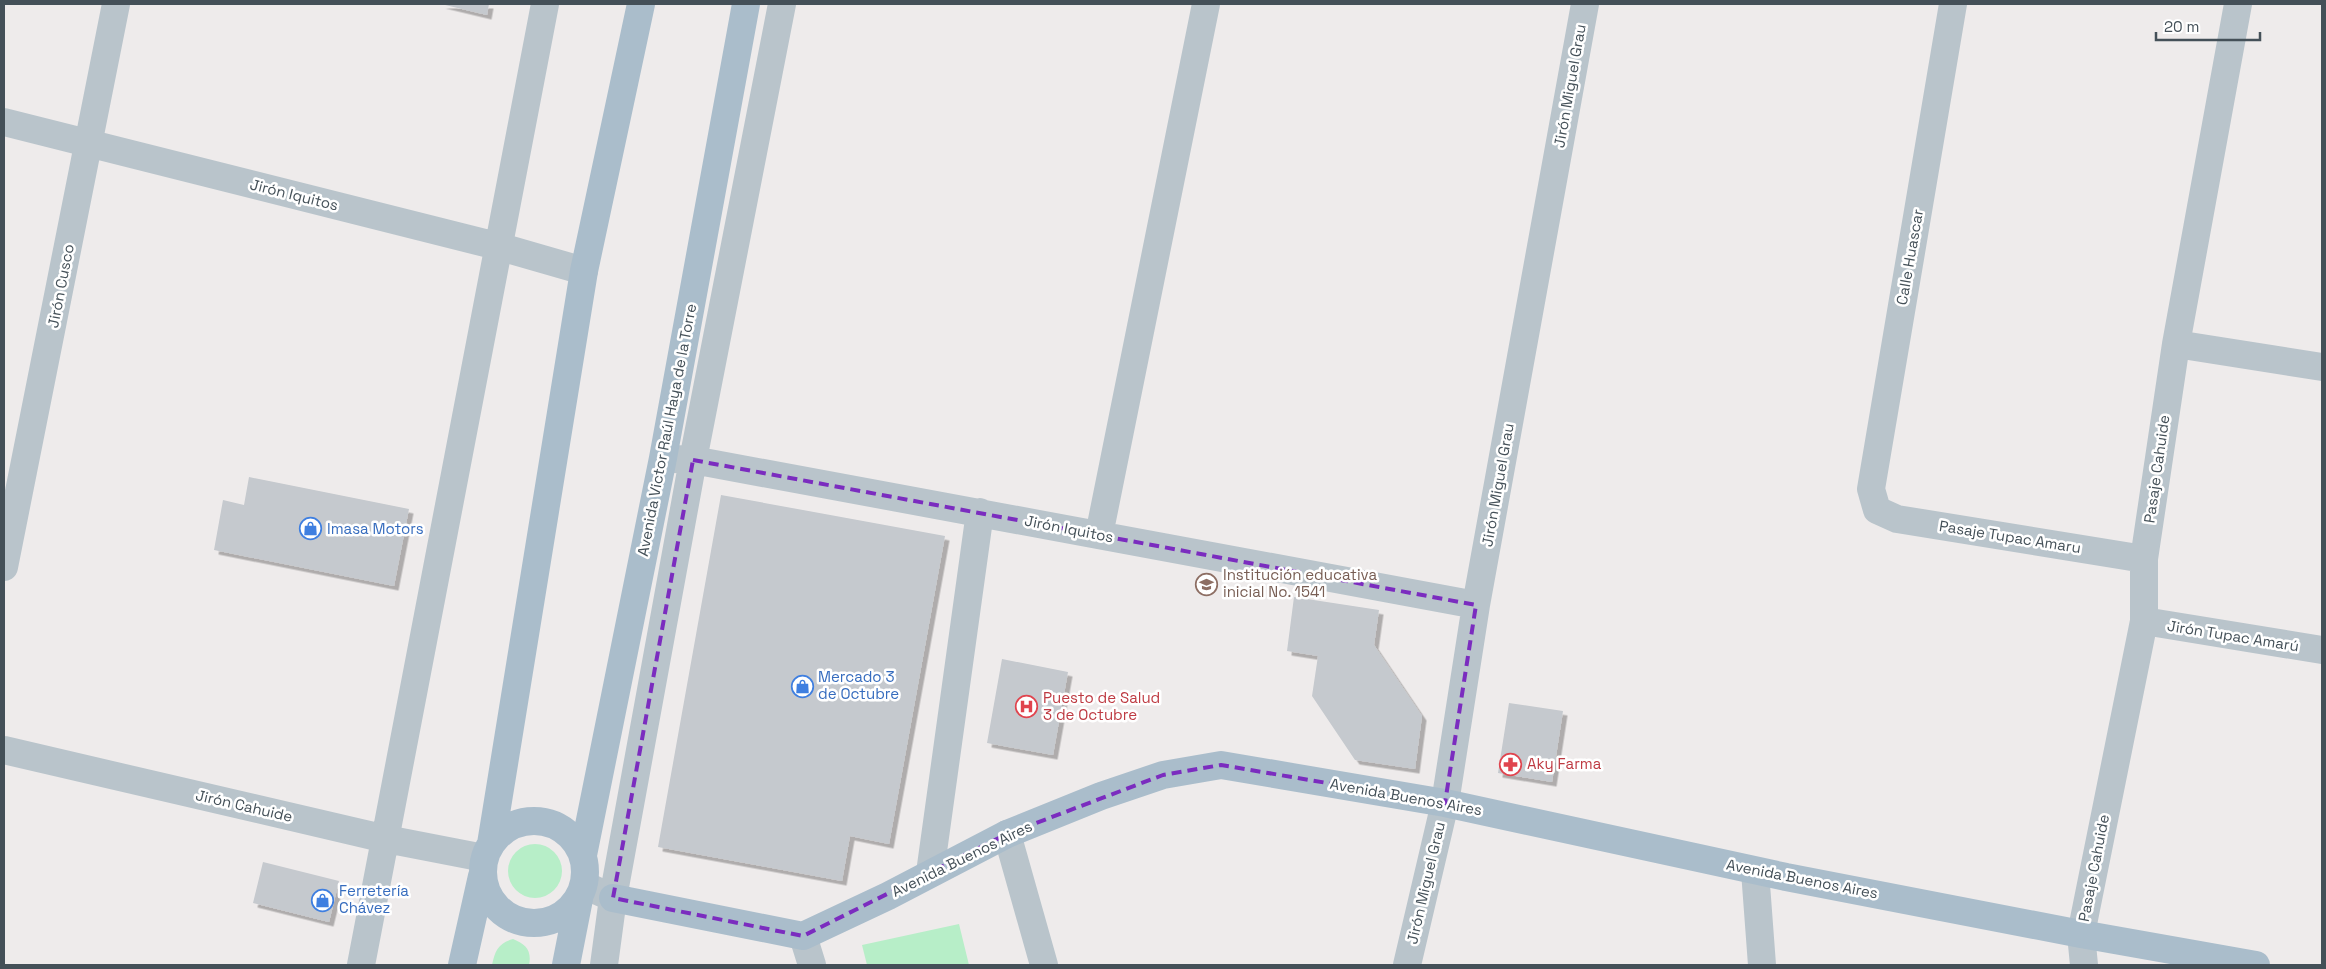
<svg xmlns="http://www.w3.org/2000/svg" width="2326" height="969" viewBox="0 0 2326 969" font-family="'Space Grotesk',sans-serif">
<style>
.green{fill:#b7eec8}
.building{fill:#c5c9ce;filter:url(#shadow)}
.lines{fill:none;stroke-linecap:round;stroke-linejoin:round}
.minor{stroke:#b9c4cb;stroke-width:28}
.major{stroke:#aabdcb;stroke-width:28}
.marked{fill:none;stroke:#7b2cbf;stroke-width:4;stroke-dasharray:10 6;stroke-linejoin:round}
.labels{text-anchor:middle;stroke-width:5;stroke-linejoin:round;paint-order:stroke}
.street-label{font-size:15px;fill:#445058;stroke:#fff}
.shop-label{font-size:15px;fill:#366cbe;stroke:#fff;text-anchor:start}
.education-label{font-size:15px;fill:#785e54;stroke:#fff;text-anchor:start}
.health-label{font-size:15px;fill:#be3a42;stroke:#fff;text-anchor:start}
</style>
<defs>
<filter id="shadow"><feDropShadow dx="4.5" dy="4.5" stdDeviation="0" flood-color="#0004"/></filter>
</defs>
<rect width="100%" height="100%" fill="#eeebeb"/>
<path class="green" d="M508 871a27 27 0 1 1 54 0a27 27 0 1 1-54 0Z
M959,924L969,965H867L862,945Z
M513,939C526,944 532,951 529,965H492C495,951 498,943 513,939Z"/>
<path class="building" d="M441,4H489L487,15Z
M249,477L409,509L394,586L214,550L223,500L244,505Z
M721,495L945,536L889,844L850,836L842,881L658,847Z
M1294,597L1379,610L1374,645L1422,716L1415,769L1355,760L1312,696L1318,656L1287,651Z
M1002,659L1068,672L1053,755L987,743Z
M1509,703L1563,711L1552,782L1498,773Z
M263,862L339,881L329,922L253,903Z"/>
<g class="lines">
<path class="minor" d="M1953,4L1871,489L1877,510L1897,519L2144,559
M4,122L497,246L584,271
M2176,344L2322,367
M674,459L693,460L1476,605
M1099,535L1206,4
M4,567L116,4
M2144,621L2322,650
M4,750L386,839L484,858
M1007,834L1044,965
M1755,871L1762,965
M930,873L980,512
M584,885L613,898
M803,936L812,965
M361,965L545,4
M604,965L613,898L693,460L782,4
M1407,965L1445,803L1476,605L1585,4
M2084,965L2081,934L2144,621V559L2176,344L2238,4"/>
<path class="major" d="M483 872a51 51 0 1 1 102 0a51 51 0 1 1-102 0Z
M491,844L584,271L641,4
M583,855L663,458L746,4
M613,898L803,936L888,896L1007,834L1101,796L1163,775L1221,765L1445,803L1786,877L2081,934L2256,965
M462,965L482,876
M566,965L579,899"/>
</g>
<path class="marked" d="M693,460L1476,605L1445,803L1221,765L1163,775L1007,834L803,936L613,898Z"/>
<defs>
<symbol id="shop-ring" viewBox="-11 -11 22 22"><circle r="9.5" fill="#fff" stroke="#3f7fe0" stroke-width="1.5"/><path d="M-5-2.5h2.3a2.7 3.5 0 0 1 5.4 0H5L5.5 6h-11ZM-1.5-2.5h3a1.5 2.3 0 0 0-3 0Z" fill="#3f7fe0"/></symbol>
<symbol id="school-ring" viewBox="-11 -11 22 22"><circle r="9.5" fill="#fff" stroke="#8d6e63" stroke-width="1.5"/><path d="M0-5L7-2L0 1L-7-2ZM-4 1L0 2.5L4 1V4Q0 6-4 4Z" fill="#8d6e63"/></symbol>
<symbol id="hospital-ring" viewBox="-11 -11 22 22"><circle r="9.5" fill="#fff" stroke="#e0444e" stroke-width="1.5"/><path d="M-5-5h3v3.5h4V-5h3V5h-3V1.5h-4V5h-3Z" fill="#e0444e"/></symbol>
<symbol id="pharmacy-ring" viewBox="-11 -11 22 22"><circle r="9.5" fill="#fff" stroke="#e0444e" stroke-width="1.5"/><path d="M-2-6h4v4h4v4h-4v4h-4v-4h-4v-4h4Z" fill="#e0444e"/></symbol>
</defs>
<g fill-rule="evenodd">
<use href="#shop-ring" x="298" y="516" width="25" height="25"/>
<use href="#school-ring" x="1194" y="572" width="25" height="25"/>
<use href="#shop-ring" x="790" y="674" width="25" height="25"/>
<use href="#hospital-ring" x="1014" y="694" width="25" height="25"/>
<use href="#pharmacy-ring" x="1498" y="752" width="25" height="25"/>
<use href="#shop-ring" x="310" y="888" width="25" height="25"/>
</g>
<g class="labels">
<g class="street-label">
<text transform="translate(1570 86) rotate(-80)" y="5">Jirón Miguel Grau</text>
<text transform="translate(294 195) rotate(14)" y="5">Jirón Iquitos</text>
<text transform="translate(1910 257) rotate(-80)" y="5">Calle Huascar</text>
<text transform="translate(61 286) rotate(-79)" y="5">Jirón Cusco</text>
<text transform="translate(667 430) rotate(-79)" y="5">Avenida Victor Raúl Haya de la Torre</text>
<text transform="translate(2157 469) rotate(-82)" y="5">Pasaje Cahuide</text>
<text transform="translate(1498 485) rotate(-80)" y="5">Jirón Miguel Grau</text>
<text transform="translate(1069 529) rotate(11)" y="5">Jirón Iquitos</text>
<text transform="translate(2010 537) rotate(9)" y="5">Pasaje Tupac Amaru</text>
<text transform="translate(2233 636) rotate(9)" y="5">Jirón Tupac Amarú</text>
<text transform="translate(1406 797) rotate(10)" y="5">Avenida Buenos Aires</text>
<text transform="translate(244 806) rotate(13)" y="5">Jirón Cahuide</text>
<text transform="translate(962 859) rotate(-26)" y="5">Avenida Buenos Aires</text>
<text transform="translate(2094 868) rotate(-79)" y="5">Pasaje Cahuide</text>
<text transform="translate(1802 879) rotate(11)" y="5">Avenida Buenos Aires</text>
<text transform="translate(1426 883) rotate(-77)" y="5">Jirón Miguel Grau</text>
</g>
<g class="shop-label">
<text x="327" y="534">Imasa Motors</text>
<text x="818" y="682">Mercado 3<tspan x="818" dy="17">de Octubre</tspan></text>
<text x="339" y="896">Ferretería<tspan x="339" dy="17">Chávez</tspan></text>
</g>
<g class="education-label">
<text x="1223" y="580">Institución educativa<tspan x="1223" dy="17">inicial No. 1541</tspan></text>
</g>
<g class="health-label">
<text x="1043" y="703">Puesto de Salud<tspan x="1043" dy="17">3 de Octubre</tspan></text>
<text x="1527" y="769">Aky Farma</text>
</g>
</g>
<rect width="2326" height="969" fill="none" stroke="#445058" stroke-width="10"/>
<path d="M2156 32v8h104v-8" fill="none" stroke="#445058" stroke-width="2.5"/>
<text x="2164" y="32" font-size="15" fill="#445058" stroke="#ffffff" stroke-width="4" paint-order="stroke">20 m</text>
</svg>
